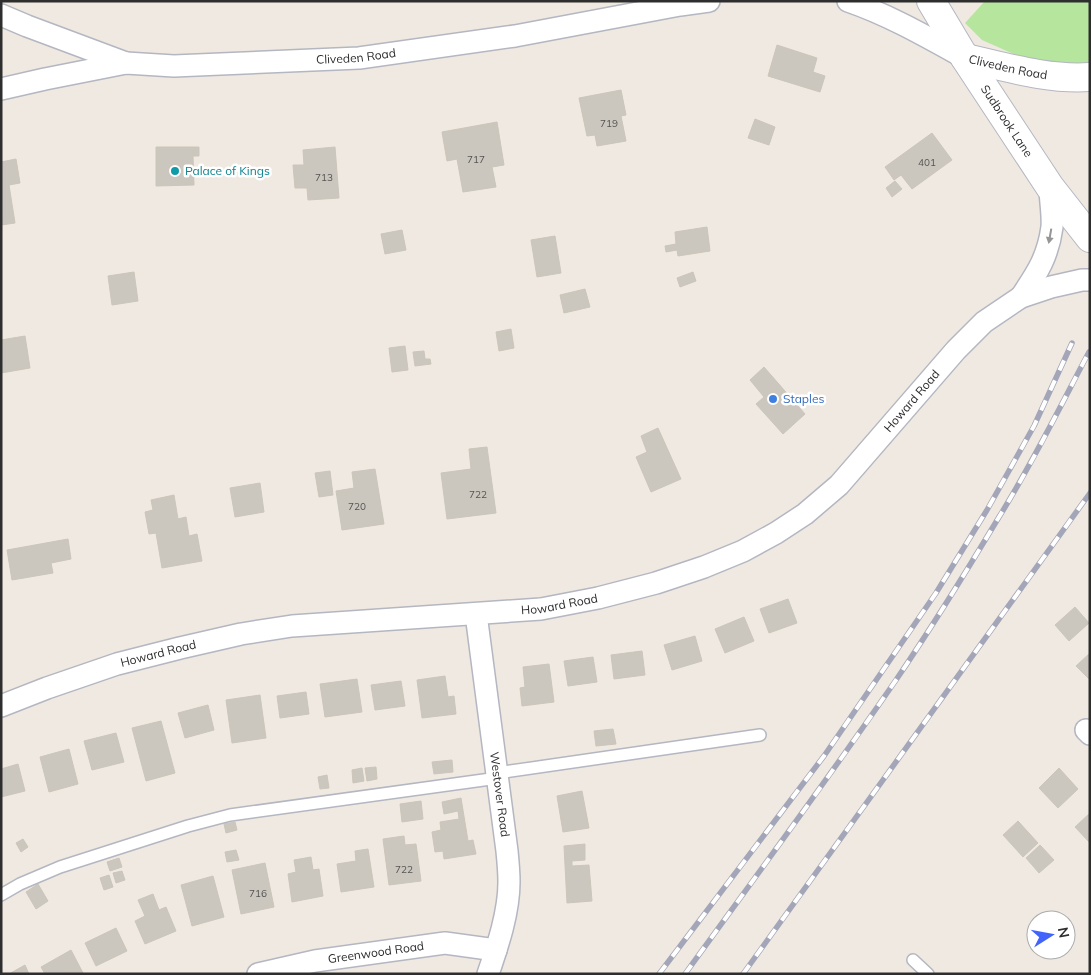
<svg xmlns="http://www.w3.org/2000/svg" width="1091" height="975" viewBox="0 0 1091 975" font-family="Mulish,sans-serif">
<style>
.green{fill:#b6e59e}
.building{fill:#cbc7bf;stroke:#cbc5ba}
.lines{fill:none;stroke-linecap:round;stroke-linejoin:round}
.service-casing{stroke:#b4b7c1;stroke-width:14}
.minor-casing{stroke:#b4b7c1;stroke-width:24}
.tertiary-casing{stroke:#b4b7c1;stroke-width:30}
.service{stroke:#fff;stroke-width:11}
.minor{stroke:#fff;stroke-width:21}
.tertiary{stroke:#fff;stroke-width:28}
.rail-casing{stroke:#a3a6b8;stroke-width:5.5}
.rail{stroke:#fff;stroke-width:4;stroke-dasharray:11;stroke-linecap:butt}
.oneway{fill:#969696}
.culture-dot{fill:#0f9aa8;stroke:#fff;stroke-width:2}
.shop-dot{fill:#3f7fe0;stroke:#fff;stroke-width:2}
.labels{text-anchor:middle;stroke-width:5;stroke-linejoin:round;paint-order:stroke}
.number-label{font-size:10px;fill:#555452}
.street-label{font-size:12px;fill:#2e2e2e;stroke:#fff}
.culture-label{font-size:12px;fill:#0d838f;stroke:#fff;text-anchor:start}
.shop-label{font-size:12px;fill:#366cbe;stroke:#fff;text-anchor:start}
</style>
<rect width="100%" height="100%" fill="#efe9e1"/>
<path class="green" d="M985,1H1090V63H1064L1020,57L982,40L965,23Z"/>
<path class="building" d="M777,45L817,58L813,72L825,76L820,92L768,76Z
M621,90L626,115L621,116L626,141L597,146L595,135L587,136L579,98Z
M755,119L775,127L769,145L748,138Z
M497,122L504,165L492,167L496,187L463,192L457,159L447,161L442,132Z
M932,133L952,160L912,189L901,175L894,180L885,167Z
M156,147H199V156H193L194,185L156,186Z
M335,147L339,198L308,200L307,188H295L293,165H304L303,150Z
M16,159L20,183L9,185L15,223L1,225V162Z
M895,181L902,189L892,197L886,188Z
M707,227L710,251L678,256L677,250L666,252L665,246L676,244L675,232Z
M402,230L406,250L385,254L381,234Z
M555,236L561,273L537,277L531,240Z
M134,272L138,301L112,305L108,276Z
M693,272L696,281L680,287L677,278Z
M585,289L590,307L564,313L560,295Z
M511,329L514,348L499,351L496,332Z
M25,336L30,368L1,373V340Z
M405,346L408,370L392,372L389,348Z
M424,351L425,359H430L431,364L415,366L413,352Z
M764,367L805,414L783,434L756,404L764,397L750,380Z
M658,428L681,479L651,492L636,457L647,452L641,436Z
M487,447L496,513L447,519L441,473L471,469L469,449Z
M375,469L384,524L342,530L336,491L354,488L352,472Z
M330,471L333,495L319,497L315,473Z
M260,483L264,512L235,517L230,488Z
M174,495L178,519L186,517L189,536L197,534L202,561L162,568L156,533L149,534L145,512L153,510L151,500Z
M68,539L71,559L51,563L53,573L12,580L7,550Z
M788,599L797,623L769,633L760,609Z
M1075,607L1089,623L1069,641L1055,625Z
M744,617L754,641L725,653L715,629Z
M695,636L702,661L672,670L664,645Z
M642,651L645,675L614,679L611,655Z
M1090,653V680L1076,666Z
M593,657L597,682L568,686L564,661Z
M549,664L554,702L522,706L520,688L525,687L523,667Z
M445,676L448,697L454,696L456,714L422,718L417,680Z
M357,679L362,712L325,717L320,684Z
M401,681L405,706L375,710L371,685Z
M306,692L309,714L280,718L277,696Z
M260,695L266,738L232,743L226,700Z
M208,705L214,730L185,738L178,713Z
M161,721L175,773L146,781L132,728Z
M613,729L616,744L596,746L594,731Z
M116,733L124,762L92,770L84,741Z
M69,749L78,784L49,792L40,757Z
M452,760L453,772L434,774L432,762Z
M18,764L25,791L1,797V769Z
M376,767L377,779L367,781L365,768Z
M362,768L364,781L353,783L352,770Z
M1059,768L1078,789L1058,808L1039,788Z
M327,775L329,788L320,789L318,777Z
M582,791L589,828L563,832L557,796Z
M461,798L468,841L473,840L476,854L444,859L443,851L435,852L432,832L441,830L440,822L459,819L458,811L444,814L442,802Z
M421,801L423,819L402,822L400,804Z
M1090,813V843L1075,827Z
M1018,821L1038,843L1023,857L1003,835Z
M235,822L237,830L226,833L224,824Z
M404,836L405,845L416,844L421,881L389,885L383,839Z
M23,839L28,847L21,852L16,843Z
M585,844V860L572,861V866L589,865L592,901L567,903L564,846Z
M1040,845L1054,860L1039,873L1026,858Z
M368,849L374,887L341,892L337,864L356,861L355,851Z
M236,850L239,860L227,862L225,852Z
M311,857L313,870L319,869L323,896L292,902L288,874L296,872L294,860Z
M119,858L122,867L110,871L107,862Z
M265,863L274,907L241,914L232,870Z
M122,871L125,880L116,883L113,873Z
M109,875L113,887L104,890L100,878Z
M213,876L224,917L192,926L181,885Z
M38,884L48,901L36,909L26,892Z
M153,894L159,910L166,907L176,931L145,944L135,921L145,916L138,900Z
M116,928L127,951L96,966L85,943Z
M71,950L83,973L45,974L41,967Z
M25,965L29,974H9Z"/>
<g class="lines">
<defs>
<path id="service" d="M497,773L760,735
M1,895L20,884L60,867L188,826L230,815L498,778
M913,960L928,974"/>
<g id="minor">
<path d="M848,1C889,15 927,37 965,58"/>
<path d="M1,15L27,26L126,63"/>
<path id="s1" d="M1,89L45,79L126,63L174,66L359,58L515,36L680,5L709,1"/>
<path d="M1021,297C1037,273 1048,257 1052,227C1053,214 1050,200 1050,187"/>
<path id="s2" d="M476,614L507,851C508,861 509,872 509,882C509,912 498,945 488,974"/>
<path id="s3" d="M1,706L47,688L117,664L180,648L241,634L292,626L541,609L598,598L656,583L704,567L743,551L776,533L805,514L839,485L956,350L984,322L1021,297L1051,287L1082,280H1090"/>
<path d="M1086,730L1090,734"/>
<path id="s4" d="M258,974L315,961L445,943L496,950"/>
</g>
<g id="tertiary">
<path id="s5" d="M931,1L965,58L1050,187L1090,238"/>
<path id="s6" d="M965,58C1006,67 1048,80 1090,77"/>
</g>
</defs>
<use href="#service" class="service-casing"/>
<use href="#minor" class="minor-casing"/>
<use href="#tertiary" class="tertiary-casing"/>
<use href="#service" class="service"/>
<use href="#minor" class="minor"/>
<use href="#tertiary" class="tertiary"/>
<defs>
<path id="rail" d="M659,974L824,756L936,593L987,510L1034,426L1072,343
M685,974C756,876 828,779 896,680C932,627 966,572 999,517C1032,464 1060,407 1089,352
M743,974L1090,493"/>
</defs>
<use href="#rail" class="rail-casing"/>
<use href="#rail" class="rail"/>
</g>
<defs><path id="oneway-solid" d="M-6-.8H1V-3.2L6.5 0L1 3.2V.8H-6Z" transform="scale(1.25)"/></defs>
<use class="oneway" href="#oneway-solid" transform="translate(1050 236) rotate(100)"/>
<circle class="culture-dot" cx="175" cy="171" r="5"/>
<circle class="shop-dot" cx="773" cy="399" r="5"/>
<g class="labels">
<g class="number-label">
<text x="609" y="127">719</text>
<text x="476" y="163">717</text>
<text x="927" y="166">401</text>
<text x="324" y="181">713</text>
<text x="478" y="498">722</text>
<text x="357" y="510">720</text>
<text x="404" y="873">722</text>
<text x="258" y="897">716</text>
</g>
<g class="street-label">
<text dy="4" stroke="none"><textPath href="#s1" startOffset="358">Cliveden Road</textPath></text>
<text dy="4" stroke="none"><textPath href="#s6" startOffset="44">Cliveden Road</textPath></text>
<text dy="4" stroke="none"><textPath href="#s5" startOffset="142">Sudbrook Lane</textPath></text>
<text dy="4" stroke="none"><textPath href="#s3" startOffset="991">Howard Road</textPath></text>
<text dy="4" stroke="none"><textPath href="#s3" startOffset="571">Howard Road</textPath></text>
<text dy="4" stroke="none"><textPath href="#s3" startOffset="166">Howard Road</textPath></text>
<text dy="4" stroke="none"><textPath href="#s2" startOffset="182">Westover Road</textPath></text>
<text dy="4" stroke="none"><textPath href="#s4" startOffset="120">Greenwood Road</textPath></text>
</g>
<g class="culture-label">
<text x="185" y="175">Palace of Kings</text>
</g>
<g class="shop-label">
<text x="783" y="403">Staples</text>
</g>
</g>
<rect width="1091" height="975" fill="none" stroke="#2e2e2e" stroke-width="5"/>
<g transform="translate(1051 935) rotate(79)"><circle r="24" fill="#ffffff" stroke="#ababab"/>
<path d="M0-4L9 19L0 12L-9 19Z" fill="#4264fb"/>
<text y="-8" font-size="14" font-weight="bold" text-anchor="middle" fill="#2e2e2e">N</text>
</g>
</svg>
